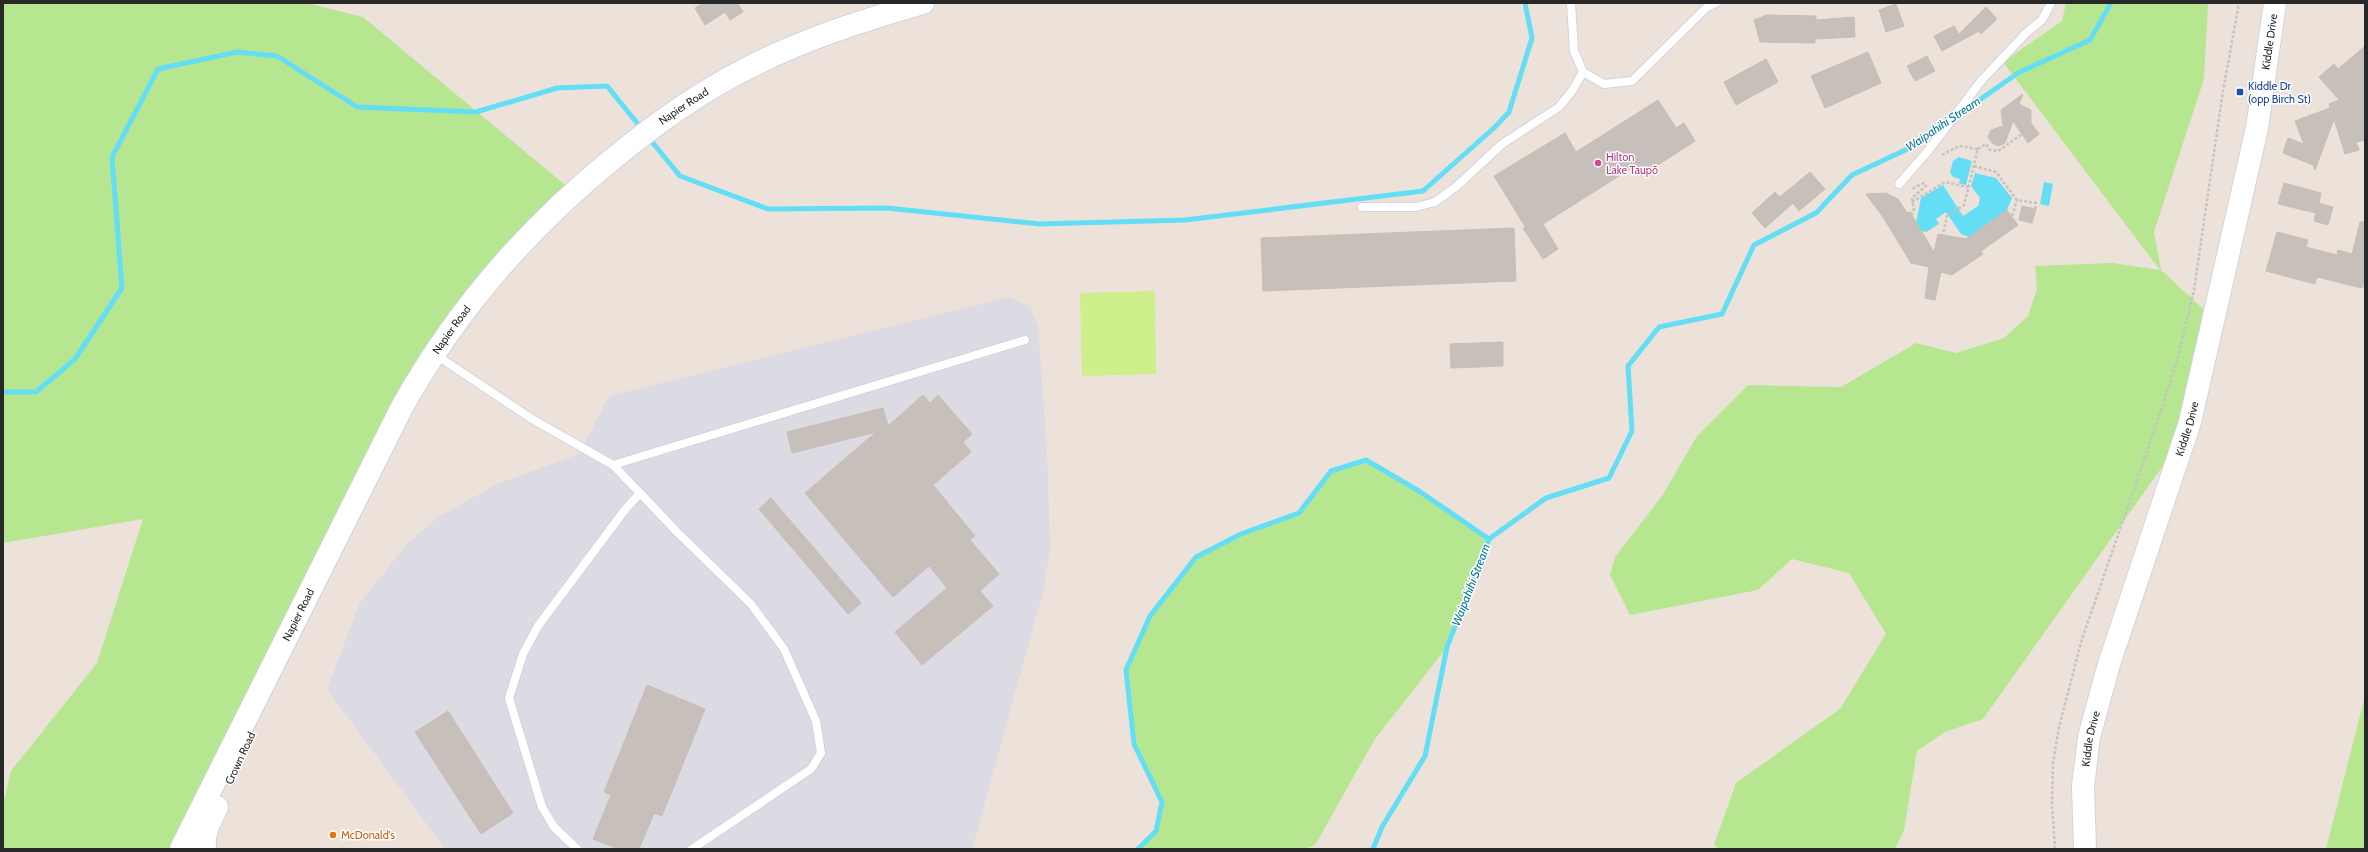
<svg xmlns="http://www.w3.org/2000/svg" width="2368" height="852" viewBox="0 0 2368 852" font-family="Cabin,sans-serif">
<style>
.industrial{fill:#dcdae3}
.green{fill:#b7e691}
.pitch{fill:#cfee8c}
.water{fill:#64def5}
.lines{fill:none;stroke-linecap:round;stroke-linejoin:round}
.stream{stroke:#64def5;stroke-width:5}
.building{fill:#c7bfb9;stroke:#c7beb3}
.lane-casing{stroke:#ced4e3;stroke-width:10}
.secondary-casing{stroke:#ced4e3;stroke-width:24}
.path{stroke:#c3c3c3;stroke-width:2.5;stroke-dasharray:3 2;stroke-linecap:butt}
.lane{stroke:#fff;stroke-width:8}
.secondary{stroke:#fff;stroke-width:22}
.transit-dot{fill:#1a4fb4;stroke:#fff;stroke-width:1.5}
.hotel-dot{fill:#d1479c;stroke:#fff;stroke-width:1.5}
.food-dot{fill:#e8710a;stroke:#fff;stroke-width:1.5}
.labels{text-anchor:middle;stroke-width:3;stroke-linejoin:round;paint-order:stroke}
.street-label{font-size:11px;fill:#282828;stroke:#fff}
.transit-label{font-size:11px;fill:#164399;stroke:#fff;text-anchor:start}
.hotel-label{font-size:11px;fill:#b23c85;stroke:#fff;text-anchor:start}
.food-label{font-size:11px;fill:#c56008;stroke:#fff;text-anchor:start}
.water-label{font-size:12px;font-style:italic;fill:#057a9f;stroke:#fff}
</style>
<rect width="100%" height="100%" fill="#ece2d9"/>
<path class="industrial" d="M1010,297L1030,307L1038,326L1047,451L1050,548L1043,592L972,849H445L327,689L360,603L407,544L437,518L497,484L579,454L609,396Z"/>
<path class="green" d="M3,3H307L363,17L570,189L436,349L181,849H3V805L11,771L97,663L143,519L3,543Z
M2066,3H2208L2204,79L2154,232L2161,270L2215,320L2177,446L1983,719L1945,732L1917,751L1904,830L1895,849H1719L1714,845L1736,783L1840,709L1886,634L1849,573L1792,559L1758,590L1630,615L1610,575L1615,557L1662,496L1697,436L1748,385L1841,387L1916,343L1956,353L2004,338L2028,316L2037,289L2035,266L2112,263L2160,270L2003,62L2062,21Z
M1366,460L1419,491L1489,539L1447,647L1375,739L1315,845L1304,849H1138L1156,831L1162,802L1134,744L1126,670L1150,616L1196,557L1241,534L1299,513L1331,471Z
M2365,699V849H2326L2364,700Z"/>
<path class="pitch" d="M1155,291L1156,374L1082,376L1080,293Z"/>
<path class="water" d="M1959,157L1972,161L1966,185L1959,183L1960,179L1953,177L1950,172L1953,161Z
M1975,173L1996,178L2012,198L2007,210L1969,237L1961,234L1946,212L1936,219L1939,224L1926,232L1921,231L1916,223L1921,198L1943,185L1963,216L1978,206L1980,198L1971,186Z
M2044,182L2053,184L2049,206L2040,204Z"/>
<g class="lines">
<path class="stream" d="M1958,115L2018,73L2090,40L2111,3
M648,137L680,176L768,209L887,208L1039,224L1185,220L1423,191L1495,127L1509,112L1532,38L1525,3
M3,392H36L75,359L122,288L112,157L158,69L237,52L277,56L357,107L476,112L557,88L607,86L642,129
M1138,849L1156,831L1162,802L1134,744L1126,670L1150,616L1196,557L1241,534L1299,513L1331,471L1366,460L1419,491L1489,539
M1373,849L1382,827L1425,756L1447,647L1489,539L1546,498L1609,478L1632,431L1628,366L1659,327L1722,314L1754,245L1816,213L1852,175L1916,145L1946,123"/>
</g>
<path class="building" d="M703,3H741L738,4L743,12L730,20L725,12L705,25L695,8Z
M1896,4L1904,26L1886,32L1879,10Z
M1986,7L1997,19L1981,34L1979,31L1942,51L1934,36L1954,26L1959,34Z
M1767,15L1816,16V20L1854,17L1855,37L1815,39V43L1760,42L1754,20Z
M2365,46V140L2356,142L2359,150L2345,154L2334,119L2315,170L2313,165L2283,153L2288,138L2304,144L2295,121L2330,108L2329,104L2339,100L2319,77L2334,64L2338,69Z
M1868,52L1881,83L1825,108L1811,76Z
M1927,56L1935,71L1915,81L1907,66Z
M1766,59L1778,82L1736,105L1724,82Z
M2023,94L2019,104L2031,110V123L2039,134L2028,143L2013,121L2005,143L1998,146L1992,143L1988,137L1991,130L2003,126L2001,110Z
M1658,100L1676,128L1684,123L1695,141L1641,176L1635,166L1543,224L1558,249L1543,259L1523,228H1526L1494,176L1565,133L1576,152Z
M1810,172L1825,189L1799,211L1793,203L1765,228L1752,213L1775,192L1780,197Z
M2284,183L2321,193L2319,203L2333,207L2328,225L2314,221L2316,213L2278,204Z
M1886,193L1898,199L1907,213L1910,212L1934,252L1938,234L1966,239L2007,210L2018,225L1981,251L1983,254L1952,275L1941,272L1935,300L1925,298L1929,267L1911,263L1883,217L1866,194Z
M2022,206L2036,209L2032,223L2019,220Z
M2360,222H2365V279L2362,288L2317,277L2315,284L2266,271L2277,232L2308,240L2306,247L2337,255L2338,250L2352,254Z
M1514,228L1516,281L1263,291L1261,238Z
M1503,342V366L1451,368L1450,344Z
M923,395L930,403L938,395L972,434L963,442L971,452L933,485L975,536L970,540L999,574L980,591L993,606L922,665L895,632L947,588L929,566L893,597L805,493L876,432L792,453L787,432L883,408L888,426Z
M771,498L861,603L848,614L759,509Z
M647,685L705,709L662,816L654,813L639,849H619L593,839L611,795L604,792Z
M448,711L513,813L481,834L415,732Z"/>
<g class="lines">
<defs>
<path id="lane" d="M1571,3L1574,51L1583,72L1604,84L1632,81L1706,8L1716,3
M1899,184L1928,151L1981,81L2026,33L2042,20L2051,3
M1362,207H1416L1435,202L1457,186L1502,144L1559,107L1572,91L1583,72
M436,355L532,419L613,465L1025,340
M640,493L678,533L751,604L784,649L816,721L821,753L811,769L692,849
M577,849L554,827L542,807L509,698L523,654L538,626L624,511L640,493L613,465"/>
<g id="secondary">
<path id="s1" d="M181,849L401,409C454,313 524,232 609,162C651,127 695,95 744,70C801,40 861,21 923,3"/>
<path d="M205,849C203,833 211,820 217,807"/>
<path id="s2" d="M2085,849L2083,786L2089,737L2109,664L2190,422L2257,128L2275,3"/>
</g>
</defs>
<use href="#lane" class="lane-casing"/>
<use href="#secondary" class="secondary-casing"/>
<path class="path" d="M1978,149L1986,144L1990,150L1998,151L2022,134
M1942,155L1959,146L1978,149L1964,205L1947,216L1943,234
M1974,166L1996,172L2017,200L2036,203L2035,209
M1912,202L1945,182L1968,187
M1911,215L1914,211L1912,198L1926,186L1924,183L1912,189
M2012,216L2017,200
M2055,849L2052,803L2053,763L2059,727L2082,639L2163,405L2179,353L2194,290L2223,91L2239,3"/>
<use href="#lane" class="lane"/>
<use href="#secondary" class="secondary"/>
</g>
<rect class="transit-dot" x="2236" y="88" width="8" height="8" rx="2"/>
<circle class="hotel-dot" cx="1598" cy="163" r="4"/>
<circle class="food-dot" cx="333" cy="835" r="4"/>
<g class="labels">
<g class="street-label">
<text dy="4" stroke="none"><textPath href="#s2" startOffset="832">Kiddle Drive</textPath></text>
<text dy="4" stroke="none"><textPath href="#s1" startOffset="910">Napier Road</textPath></text>
<text dy="4" stroke="none"><textPath href="#s1" startOffset="586">Napier Road</textPath></text>
<text dy="4" stroke="none"><textPath href="#s2" startOffset="436">Kiddle Drive</textPath></text>
<text dy="4" stroke="none"><textPath href="#s1" startOffset="262">Napier Road</textPath></text>
<text dy="4" stroke="none"><textPath href="#s2" startOffset="111">Kiddle Drive</textPath></text>
<text transform="translate(240 758) rotate(-65)" y="4">Crown Road</text>
</g>
<g class="transit-label">
<text x="2248" y="90">Kiddle Dr<tspan x="2248" dy="13">(opp Birch St)</tspan></text>
</g>
<g class="hotel-label">
<text x="1606" y="161">Hilton<tspan x="1606" dy="13">Lake Taupō</tspan></text>
</g>
<g class="food-label">
<text x="341" y="839">McDonald's</text>
</g>
<g class="water-label">
<text transform="translate(1943 124) rotate(-34)" y="4">Waipahihi Stream</text>
<text transform="translate(1471 585) rotate(-69)" y="4">Waipahihi Stream</text>
</g>
</g>
<rect width="2368" height="852" fill="none" stroke="#282828" stroke-width="8"/>
</svg>
